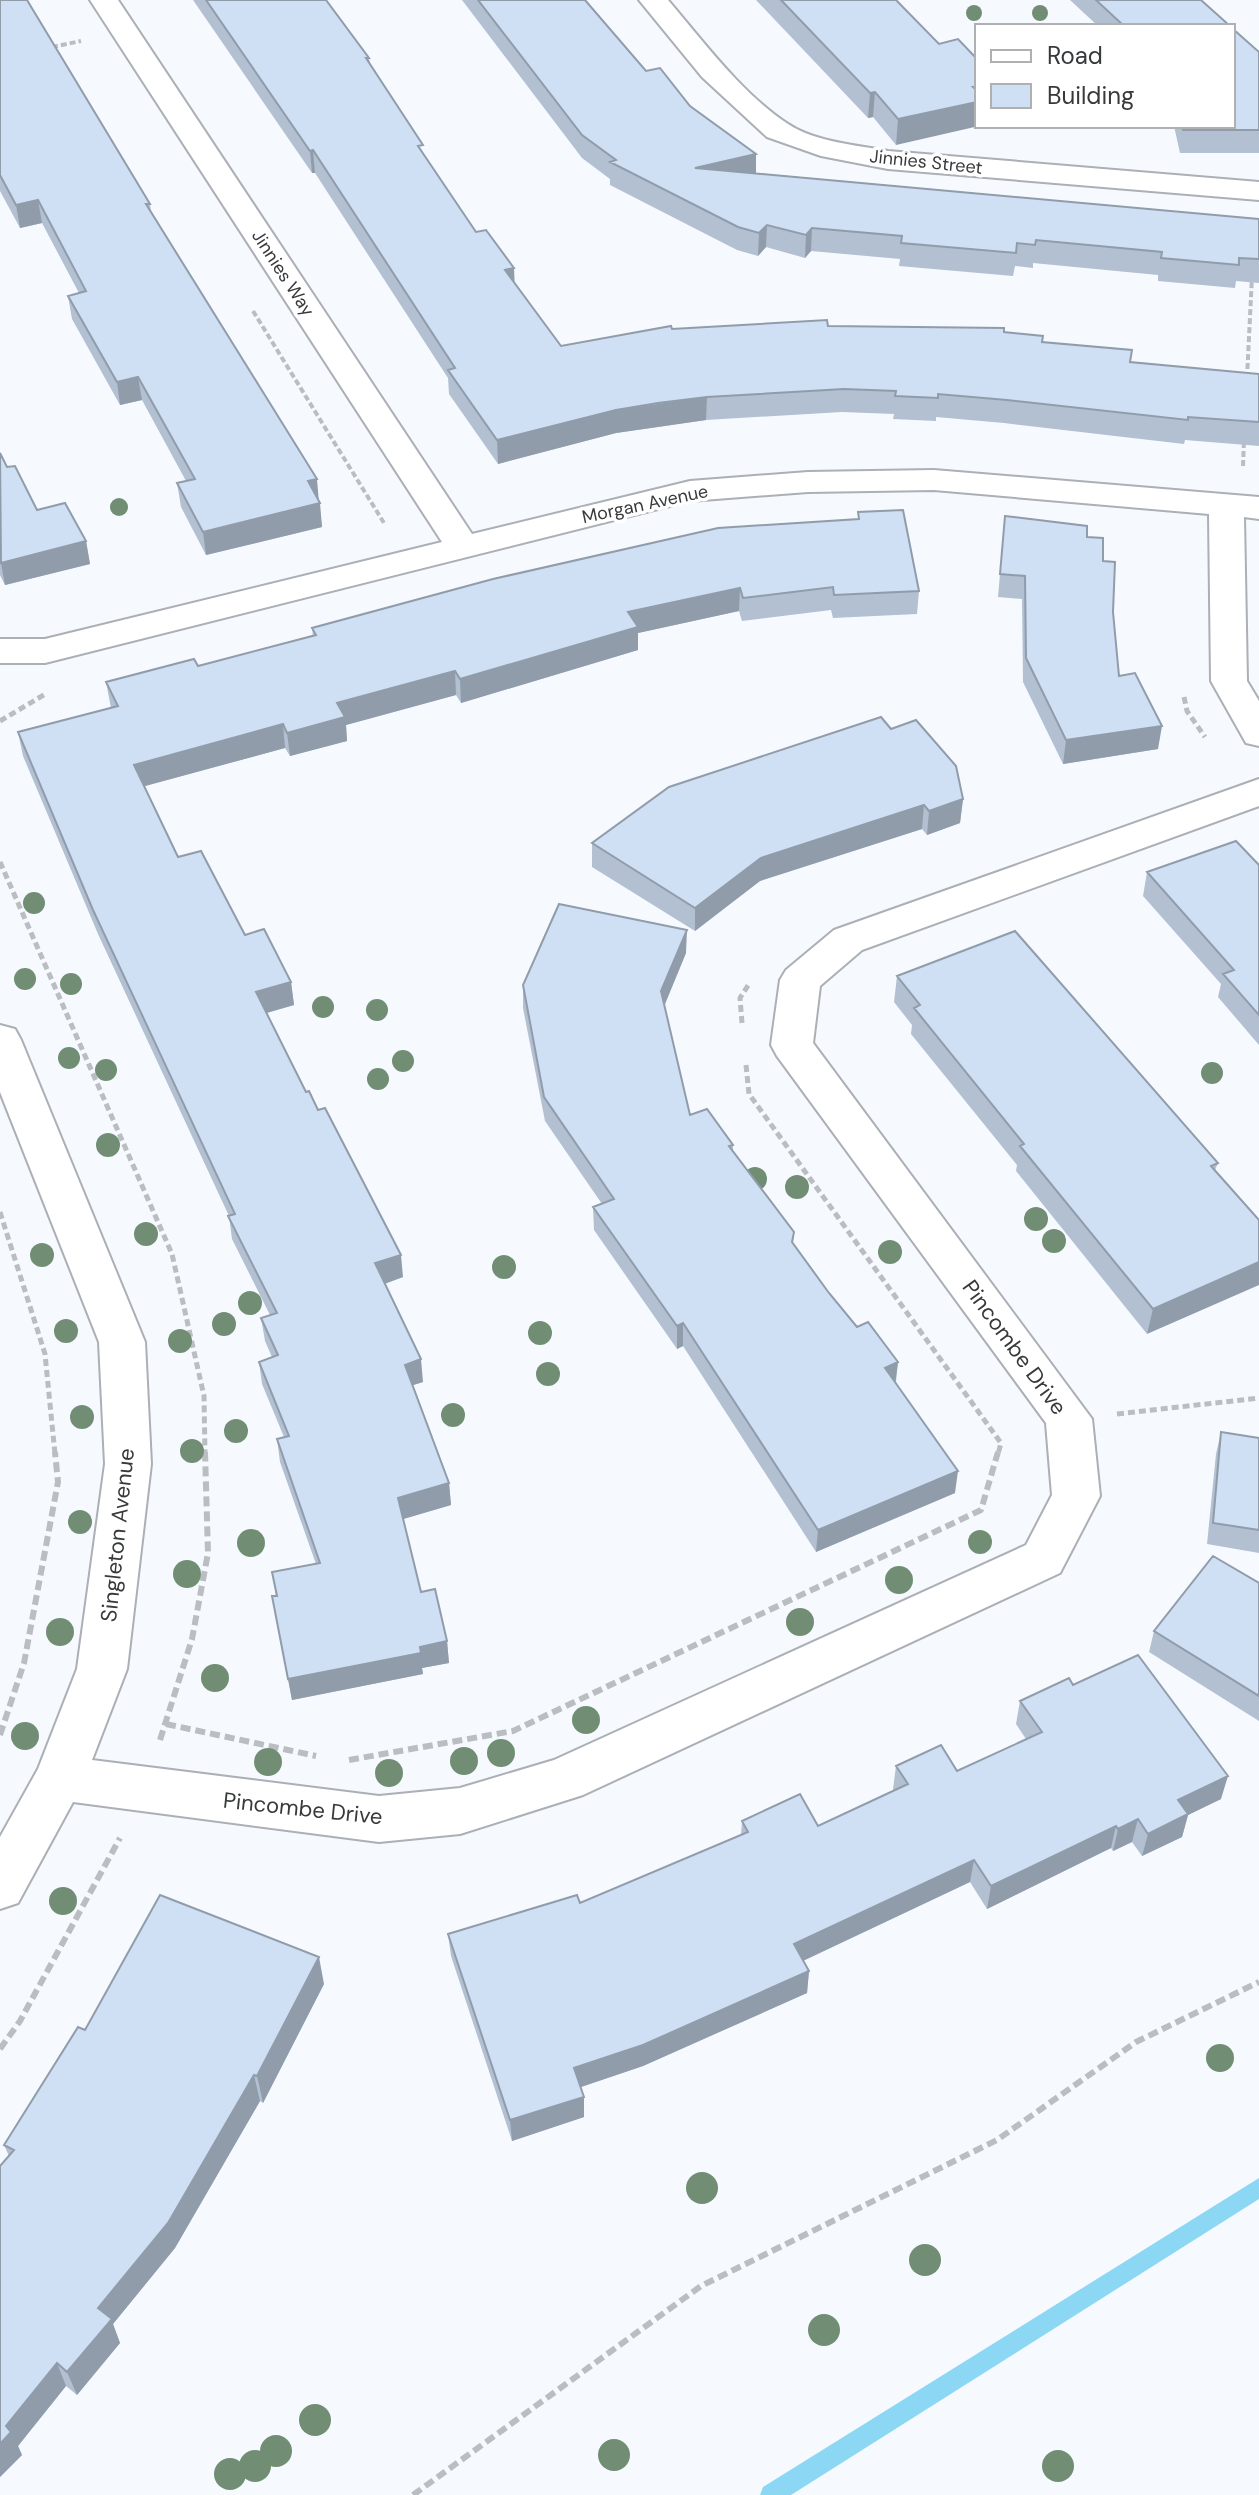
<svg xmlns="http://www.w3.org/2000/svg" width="1259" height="2495" viewBox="0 0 1259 2495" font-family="'DM Sans',sans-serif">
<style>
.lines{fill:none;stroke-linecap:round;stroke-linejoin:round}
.stream{fill:#8cd7f4;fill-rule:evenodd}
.street-casing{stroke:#abafb6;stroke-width:4}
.path-far2{stroke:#babdc1;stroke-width:4;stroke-dasharray:6 3;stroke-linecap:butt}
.path-far1{stroke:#babdc1;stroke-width:5;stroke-dasharray:7 4;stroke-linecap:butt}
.path{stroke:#babdc1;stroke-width:6;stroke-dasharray:10 5;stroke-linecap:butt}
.street{fill:#fff;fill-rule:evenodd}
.tree{fill:#718e75}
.wall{fill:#b2c0d2}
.shaded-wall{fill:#919cab}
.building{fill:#cfdff4;stroke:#919cab;stroke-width:2}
.labels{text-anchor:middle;stroke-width:7;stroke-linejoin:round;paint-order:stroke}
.far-street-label{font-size:18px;fill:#37393b;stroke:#fff}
.street-label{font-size:22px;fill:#37393b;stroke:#fff}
</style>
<rect width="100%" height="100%" fill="#f6faff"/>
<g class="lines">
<path class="stream" d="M1259,2178V2199L791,2495H760L763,2487Z"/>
<defs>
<path id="street" d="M90,0H118L472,534L690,481L808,472L934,470L1259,497V519L1244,517L1247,681L1259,701V746L1246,743L1211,681L1209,514L934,490L808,492L690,501L45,663H0V639H45L442,542Z
M639,0H668C703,41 742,94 788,124C815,142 856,145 888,151L1259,182V200L888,169L821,156L767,137L702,77Z
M1259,779V806L862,950L820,986L813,1043L1092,1419L1100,1496L1060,1573L583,1795L460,1834L379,1842L73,1802L18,1903L0,1909V1837L38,1769L77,1669L105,1464L99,1342L0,1092V1025L15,1029L21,1040L145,1342L151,1464L127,1669L92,1760L379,1796L460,1788L554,1760L1026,1545L1052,1495L1046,1423L777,1056L771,1045L780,980L786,970L834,930Z"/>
</defs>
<use href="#street" class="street-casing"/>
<path class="path-far2" d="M52,47L81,41
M253,311L384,523
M1247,378L1252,276
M1243,466L1244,440"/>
<path class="path-far1" d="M1184,697L1187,711L1205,737
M0,721L47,693
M0,862L172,1254L204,1396L205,1454
M742,1023L740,998L749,984
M746,1065L749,1094L1001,1443L998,1454
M0,1212L45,1354L55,1454
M1117,1414L1259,1398"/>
<path class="path" d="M166,1724L316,1756
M0,1735L24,1663L58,1482L55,1452
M160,1740L192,1639L208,1553L205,1452
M349,1760L513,1731L981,1510L998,1452
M0,2049L20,2021L120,1838
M413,2495L701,2286L997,2140L1136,2042L1259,1982"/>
<use href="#street" class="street"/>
</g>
<g class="tree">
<circle cx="974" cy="13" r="8"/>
<circle cx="1040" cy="13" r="8"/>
<circle cx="119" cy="507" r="9"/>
<circle cx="34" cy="903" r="11"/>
<circle cx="25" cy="979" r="11"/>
<circle cx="71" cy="984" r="11"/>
<circle cx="323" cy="1007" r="11"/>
<circle cx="377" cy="1010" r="11"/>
<circle cx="69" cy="1058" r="11"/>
<circle cx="403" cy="1061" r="11"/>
<circle cx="106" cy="1070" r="11"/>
<circle cx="1212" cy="1073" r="11"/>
<circle cx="378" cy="1079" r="11"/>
<circle cx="108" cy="1145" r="12"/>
<circle cx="755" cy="1179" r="12"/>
<circle cx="797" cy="1187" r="12"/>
<circle cx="1036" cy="1219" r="12"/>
<circle cx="146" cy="1234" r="12"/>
<circle cx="1054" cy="1241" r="12"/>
<circle cx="890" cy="1252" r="12"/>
<circle cx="42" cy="1255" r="12"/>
<circle cx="504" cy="1267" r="12"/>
<circle cx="250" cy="1303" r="12"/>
<circle cx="224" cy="1324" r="12"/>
<circle cx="66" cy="1331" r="12"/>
<circle cx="540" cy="1333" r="12"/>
<circle cx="180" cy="1341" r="12"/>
<circle cx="548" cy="1374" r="12"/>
<circle cx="453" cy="1415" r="12"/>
<circle cx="82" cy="1417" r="12"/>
<circle cx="236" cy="1431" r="12"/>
<circle cx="192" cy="1451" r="12"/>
<circle cx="80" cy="1522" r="12"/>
<circle cx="251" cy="1543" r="14"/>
<circle cx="980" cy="1542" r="12"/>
<circle cx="187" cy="1574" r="14"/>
<circle cx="899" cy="1580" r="14"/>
<circle cx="800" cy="1622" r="14"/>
<circle cx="60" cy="1632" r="14"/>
<circle cx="215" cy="1678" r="14"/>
<circle cx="586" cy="1720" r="14"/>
<circle cx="25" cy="1736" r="14"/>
<circle cx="501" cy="1753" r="14"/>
<circle cx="464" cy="1761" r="14"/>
<circle cx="268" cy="1762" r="14"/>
<circle cx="389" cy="1773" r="14"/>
<circle cx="63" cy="1901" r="14"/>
<circle cx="1220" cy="2058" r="14"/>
<circle cx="702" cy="2188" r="16"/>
<circle cx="925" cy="2260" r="16"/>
<circle cx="824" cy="2330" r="16"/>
<circle cx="315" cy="2420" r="16"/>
<circle cx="276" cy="2451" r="16"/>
<circle cx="614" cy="2455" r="16"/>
<circle cx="255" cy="2466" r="16"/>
<circle cx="1058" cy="2466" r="16"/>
<circle cx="230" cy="2474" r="16"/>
</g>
<path class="wall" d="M0,0L150,204L151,212L319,501L322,527L206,555L181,507L177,483L186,481L142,400L120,405L72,319L68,296L79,293L42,223L20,228L0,191Z
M193,0H326L369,58L370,63L424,154L476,232L561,346L672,329L828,326L1004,332L1130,362L1259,374V446L1185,440L1184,444L1004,423L936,417V421L893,419L894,414L842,412L706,420L658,427L616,433L498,464L449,394L448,378L315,173H312Z
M462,0H585L646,71L690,106L756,173L1259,219V283L1236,281L1235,288L1158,281V275L1033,263V268L1015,266L1013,276L899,266L900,259L811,251L805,258L766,247L758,256L737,250L610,185V179L582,158Z
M756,0H896L939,44L896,145L873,117L868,118Z
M1070,0H1201L1230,26H1098Z
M1259,52V153H1180L1174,126H1233Z
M0,453L7,467L37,510L86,541L90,564L5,585L0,575Z
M858,512L919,591L917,614L833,618L831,610L742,621L739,611L638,633V650L461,703L456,695L346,725L347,741L290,756L285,748L144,786L178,857L245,935L291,982L294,1005L267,1013L306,1092L318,1110L403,1277L385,1284L423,1382L413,1385L449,1483L451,1505L403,1519L421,1592L447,1641L449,1663L422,1668L423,1674L292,1700L272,1596H276L272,1572L316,1564L280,1462L277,1439L284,1437L262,1384L259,1362L272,1357L265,1341L261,1318L270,1315L232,1239L229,1216L98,934L23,756L18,732L111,708L106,682L198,666L313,636L312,628L858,519Z
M1005,516L1087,537L1103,561L1113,612L1119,676L1158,749L1063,764L1023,682L1022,599L998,597Z
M891,729L963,799L960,823L927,835L922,829L760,881L695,931L592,867V843Z
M1259,865V1045L1218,997L1221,984L1143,896L1147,872Z
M686,953L664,1005L690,1115L733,1145V1151L794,1232L793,1244L829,1293L857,1327L898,1362L896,1382L955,1493L816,1552L683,1346L677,1349L594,1230L593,1207L602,1204L545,1121L523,1008V985Z
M897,976L1218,1163L1147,1334L1016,1171L1017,1165L911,1034L912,1025L894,1002Z
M1221,1432L1259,1438V1553L1207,1544L1216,1454Z
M1259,1583V1721L1149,1652L1154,1631Z
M1073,1685L1221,1799L1188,1815L1182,1837L1142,1856L1132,1842L1113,1851L1111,1848L987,1909L970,1882L803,1961L809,1971L807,1993L643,2066L581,2087L584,2117L512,2141L451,1956L448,1934L580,1903L741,1835L742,1821L818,1826L894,1791L893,1789L896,1766L957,1771L1026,1739L1016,1724L1020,1701Z
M324,1984L263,2103L260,2101L175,2248L113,2324L120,2343L77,2395L66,2386L18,2446L22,2455L0,2477V2166L9,2156L4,2145Z"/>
<path class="shaded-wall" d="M973,87H977V126H979L896,145L898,119Z
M875,92L873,117L868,118L870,93Z
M313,150L315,173H312L310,151Z
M756,154V177L695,168Z
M38,200L42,223L20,228L16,205Z
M767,225L766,247L758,256L759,233Z
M812,228L811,251L805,258L806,235Z
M514,268L515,291L505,270Z
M138,377L142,400L120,405L117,382Z
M707,397L706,420L616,433L498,464L497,440L616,410Z
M317,479L319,503L308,481Z
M320,503L322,527L206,555L203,532Z
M86,541L90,564L5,585L1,563Z
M740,588L739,611L638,633V650L461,703L460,679L628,612Z
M455,671L456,695L346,725L347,741L290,756L287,733L337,703Z
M283,724L285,748L138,788L134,765Z
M1162,726L1158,749L1063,764L1066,740Z
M963,799L960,823L927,835L929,811Z
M924,805L922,829L760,881L695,931V908L761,858Z
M687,930L686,953L661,1014V991Z
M291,982L294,1005L259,1015L256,992Z
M401,1255L403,1277L378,1286L375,1263Z
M1259,1262V1285L1147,1334L1153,1309Z
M683,1323V1346L677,1349V1326Z
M421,1359L423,1382L407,1387L405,1365Z
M898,1362L895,1385L885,1368Z
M958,1471L955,1493L816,1552L818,1530Z
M449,1483L451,1505L400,1520L398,1498Z
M447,1641L449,1663L422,1668L423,1674L292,1700L288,1679Z
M1228,1776L1221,1799L1188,1815L1182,1837L1142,1856L1148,1834L1178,1800Z
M1138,1819L1132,1842L1113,1851L1118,1829Z
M1116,1826L1111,1848L987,1909L991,1886Z
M974,1860L970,1882L792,1966L794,1944Z
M319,1957L324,1984L263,2103L257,2076Z
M809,1971L807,1993L643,2066L575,2089L574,2068Z
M254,2075L260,2101L175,2248L113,2324L120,2343L77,2395L67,2372L98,2308Z
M584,2097V2117L512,2141L510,2120Z
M57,2363L66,2386L18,2446L22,2455L0,2477V2444L6,2426Z"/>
<path class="building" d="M0,0H27L150,204H146L317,479L308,481L320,503L203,532L177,483L195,479L138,377L117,382L68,296L86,291L38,200L16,205L0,175Z
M206,0H326L369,58H366L423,145L418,146L476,232L486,230L514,268L505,270L561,346L671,326L672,329L827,320L828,326L1004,328V332L1043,336L1042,342L1132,350L1130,362L1259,374V422L1188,417V420L1007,400L938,394V398L895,396L896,391L844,389L707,397L658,403L616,410L497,440L448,370L455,368L313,150L310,151Z
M478,0H585L646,71L660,68L690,106L756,154L695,168L1259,219V259L1239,258V265L1161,258L1162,252L1036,240L1035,245L1017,243L1016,253L901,243L902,236L812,228L806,235L767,225L759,233L738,227L610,162L616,160L582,135Z
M781,0H896L939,44L958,39L977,59V87H973L977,91V102L898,119L875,92L870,93Z
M1096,0H1201L1230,26H1124Z
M1233,29L1259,52V130H1183L1182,126H1233Z
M0,453L7,467L15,466L37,510L65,503L86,541L1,563Z
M903,510L919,591L834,595L833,587L743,598L740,588L628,612L638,627L460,679L455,671L337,703L345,717L287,733L283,724L134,765L178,857L201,851L245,935L264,929L291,982L256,992L306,1092L309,1091L318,1110L325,1108L401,1255L375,1263L421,1359L405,1365L449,1483L398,1498L421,1592L435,1589L447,1641L420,1647L421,1653L288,1679L272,1596H277L272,1572L320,1563L277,1439L289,1436L259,1362L278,1355L261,1318L277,1313L228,1216L235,1214L93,910L18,732L118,706L106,682L194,659L198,666L316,635L312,628L493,579L718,528L859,519L858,512Z
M1005,516L1087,526V537L1103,538V561L1115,562L1113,612L1119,676L1135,673L1162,726L1066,740L1026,658L1025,576L1000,574Z
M881,717L891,729L916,720L956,766L963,799L929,811L924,805L761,858L695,908L592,843L669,787Z
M1236,841L1259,865V1015L1223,974L1234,970L1147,872Z
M559,904L687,930L661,991L690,1115L707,1109L733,1145L729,1146L794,1232L792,1242L829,1293L857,1327L868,1322L898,1362L885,1368L958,1471L818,1530L683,1323L677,1326L593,1207L614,1199L544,1097L523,985Z
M1015,931L1218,1163L1211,1166L1259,1220V1262L1153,1309L1020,1146L1024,1144L914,1008L920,1005L897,976Z
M1221,1432L1259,1438V1530L1213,1523Z
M1213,1556L1259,1583V1696L1154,1631Z
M1138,1655L1228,1776L1178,1800L1188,1814L1148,1834L1138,1819L1118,1829L1116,1826L991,1886L974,1860L794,1944L809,1971L643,2045L574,2068L584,2097L510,2120L448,1934L577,1895L580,1903L748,1832L742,1821L800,1794L818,1826L908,1784L896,1766L941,1745L957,1771L1042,1732L1020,1701L1069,1678L1073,1685Z
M160,1895L319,1957L257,2076L254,2075L168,2223L98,2308L112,2319L67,2372L57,2363L6,2426L11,2432L0,2444V2166L14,2150L4,2145L78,2027L85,2030Z"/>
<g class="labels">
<g class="far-street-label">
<text transform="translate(926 162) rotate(6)" y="6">Jinnies Street</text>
<text transform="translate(283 273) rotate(57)" y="6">Jinnies Way</text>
<text transform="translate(645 504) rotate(-12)" y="6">Morgan Avenue</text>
</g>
<g class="street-label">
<text transform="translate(1015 1347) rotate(54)" y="8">Pincombe Drive</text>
<text transform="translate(117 1535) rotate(-84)" y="8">Singleton Avenue</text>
<text transform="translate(303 1808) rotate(6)" y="8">Pincombe Drive</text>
</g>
</g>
<rect x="975" y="24" width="260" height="104" fill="#ffffff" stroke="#afb0b1" stroke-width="2"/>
<rect x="991" y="50" width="40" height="12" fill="#ffffff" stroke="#afb0b1" stroke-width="2"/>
<text x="1047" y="64" font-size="24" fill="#37393b">Road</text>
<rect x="991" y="84" width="40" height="24" fill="#cfdff4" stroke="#afb0b1" stroke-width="2"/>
<text x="1047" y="104" font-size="24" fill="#37393b">Building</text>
</svg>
